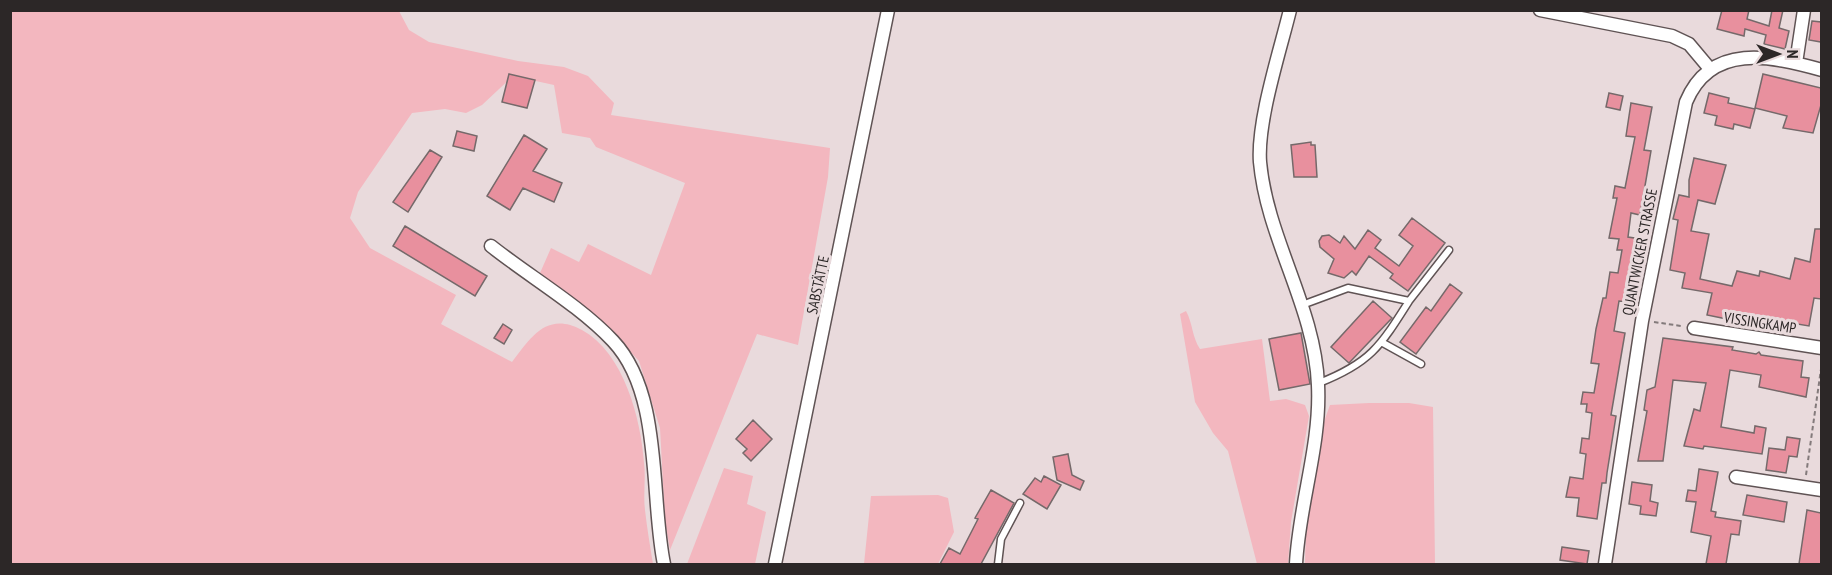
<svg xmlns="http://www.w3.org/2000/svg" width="1832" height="575" viewBox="0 0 1832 575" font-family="'PT Sans Narrow',sans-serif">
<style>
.green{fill:#f3b7bf}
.building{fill:#e8909e;stroke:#75696a;stroke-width:1.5}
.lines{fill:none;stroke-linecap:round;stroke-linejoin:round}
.service-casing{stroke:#5f5354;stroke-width:9}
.minor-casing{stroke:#5f5354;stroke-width:15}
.path{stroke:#837a7b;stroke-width:2;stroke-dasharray:4.5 3;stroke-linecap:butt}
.service{stroke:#fff;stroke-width:6}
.minor{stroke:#fff;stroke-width:12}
.labels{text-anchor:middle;stroke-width:6;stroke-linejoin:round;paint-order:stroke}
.street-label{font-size:15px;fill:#2c2727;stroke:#e9dadc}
</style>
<rect width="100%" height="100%" fill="#e9dadc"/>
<path class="green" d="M10,11H399L409,30L429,42L518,61L564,67L588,76L614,103L611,115L830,148L828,177L798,345L757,334L670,550L665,521L660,428L639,361L603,323L540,273L551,248L579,262L588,244L651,275L685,183L596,147L590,138L562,133L554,85L513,76L482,105L466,113L445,109L412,113L358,192L350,218L370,248L456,295L441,324L512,362C531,337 547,311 582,330C624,353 641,419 644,463C646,479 643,494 645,510C647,528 650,546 653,564H11Z
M1186,311C1193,324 1192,337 1200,349L1262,339L1270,401L1286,399L1305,405L1309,416L1291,522L1288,564H1257L1228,451L1213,433L1195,402L1180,314Z
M1369,403H1409L1433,407L1435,564H1305C1306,512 1311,454 1330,405Z
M724,468L753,476L747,504L766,512L755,564H687Z
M938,495L948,498L954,532L938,564H864L871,496Z"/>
<path class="building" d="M1722,10H1749L1747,19L1769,26L1772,10H1783L1779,28L1789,31L1785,49L1764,44L1766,35L1745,29L1744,36L1717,29Z
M1812,21L1821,22V42L1809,40Z
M509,74L535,80L527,108L502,102Z
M1763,74L1821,88V105L1813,133L1783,128L1787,116L1755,108Z
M1609,93L1623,96L1620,110L1606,107Z
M1709,93L1729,98L1728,103L1755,109L1750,128L1734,124L1733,129L1715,125L1717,116L1704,113Z
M1631,103L1652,107L1644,150L1651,151L1640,215L1631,213L1628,237L1641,239L1640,246L1643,250L1639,253L1638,260H1634L1628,302L1619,301L1614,331L1625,333L1611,415L1616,416L1607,473L1606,483H1602L1597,519L1577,516L1579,498L1566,497L1570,477L1583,479L1586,454L1580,453L1581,446L1582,438L1589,439L1592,413L1586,412L1587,404H1581L1583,392L1594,393L1599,364L1591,363L1596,329L1603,298H1606L1610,272L1618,273L1622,250H1617L1619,239L1609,238L1617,198H1613L1615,186L1625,188L1635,137L1626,136Z
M457,131L477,136L474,151L453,146Z
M524,135L547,149L533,171L562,183L554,202L523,188L510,210L487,196Z
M1311,142V145H1315L1317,177H1294L1291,145Z
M430,150L442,157L408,212L393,202Z
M1694,158L1726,165L1715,204L1698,200L1691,231L1709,234L1700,279L1732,286L1737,271L1759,276L1760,271L1790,279L1795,258L1810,262L1815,229H1821V299L1814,298L1809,326L1774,320L1773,324L1728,313L1727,319L1707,315L1712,293L1682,288L1685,273L1670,270L1678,220L1673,219L1679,195L1689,197V180Z
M1412,218L1445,243L1408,291L1390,278L1393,274L1369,256L1356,275L1352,271L1344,278L1328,273L1334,259L1320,247L1319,241L1322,236L1329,235L1340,243L1344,236L1355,249L1368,230L1381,240L1375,248L1399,266L1413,246L1399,235Z
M405,226L487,276L475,296L393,246Z
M1450,284L1462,293L1416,354L1400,342L1426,307L1431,311Z
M1373,301L1392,318L1349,363L1331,347Z
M503,324L512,330L504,344L494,338Z
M1301,333L1310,384L1279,390L1269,339Z
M1663,338L1733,347L1732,350L1756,354L1759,352L1761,355L1803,361L1801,377L1809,378L1806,397L1759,387L1761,375L1730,370L1721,427L1754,433L1755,426L1766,428L1762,454L1704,446L1703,449L1684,446L1694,409L1700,411L1706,383L1673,380L1663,461H1638L1647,411L1644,410L1647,390L1655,387Z
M753,420L772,439L751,461L743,453L747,449L736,439Z
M1787,437L1800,439L1797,457L1789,456L1786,473L1766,470L1769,448L1785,450Z
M1068,454L1072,475L1084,481L1080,490L1057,480L1053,457Z
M1699,469L1718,472L1711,511L1716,512L1715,517L1741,521L1739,535L1731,534L1726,564H1706L1711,536L1691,532L1696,502L1686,501L1688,490L1696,491Z
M1044,476L1061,485L1047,509L1023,494L1035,478L1041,482Z
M1632,482L1652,485L1650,501L1658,503L1656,516L1640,514L1641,506L1629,504Z
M991,490L1014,503L981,564H940L949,548L960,554L978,519L975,518Z
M1747,495L1787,502L1784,522L1743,515Z
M1807,510L1821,513V564H1799Z
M1562,547L1589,551L1587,564L1560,560Z"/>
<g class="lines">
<defs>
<path id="service" d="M1302,305L1348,288L1409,301L1449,250
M1383,343L1421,364
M1319,383C1370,363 1380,347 1409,301
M998,564L1001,539L1020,503"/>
<path id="minor" d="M1290,10C1280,51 1257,121 1260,162C1267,239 1315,307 1318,385C1321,445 1299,504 1296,564
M1540,10L1672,36L1689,44L1710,69
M1796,63L1804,10
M491,246C530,277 579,305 613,341C663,394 650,497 664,564
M1694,328L1822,348
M1736,477L1822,490
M775,564L888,10
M1605,564L1642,321L1686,102C1711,42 1771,56 1822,70"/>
</defs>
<use href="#service" class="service-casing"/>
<use href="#minor" class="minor-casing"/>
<path class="path" d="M1654,322L1681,326
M1806,475L1822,362"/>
<use href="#service" class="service"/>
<use href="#minor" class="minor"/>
</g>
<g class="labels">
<g class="street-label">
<text transform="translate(1640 252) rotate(-79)" y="5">QUANTWICKER STRASSE</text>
<text transform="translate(818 285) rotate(-78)" y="5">SABSTÄTTE</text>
<text transform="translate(1760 323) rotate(9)" y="5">VISSINGKAMP</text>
</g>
</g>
<rect width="1832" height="575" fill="none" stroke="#2c2727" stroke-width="24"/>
<g transform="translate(1778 54) rotate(90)" stroke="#e9dadc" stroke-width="4.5" paint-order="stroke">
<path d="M0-4.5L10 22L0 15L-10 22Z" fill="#2c2727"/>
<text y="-9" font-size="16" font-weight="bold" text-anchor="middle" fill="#2c2727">N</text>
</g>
</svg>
